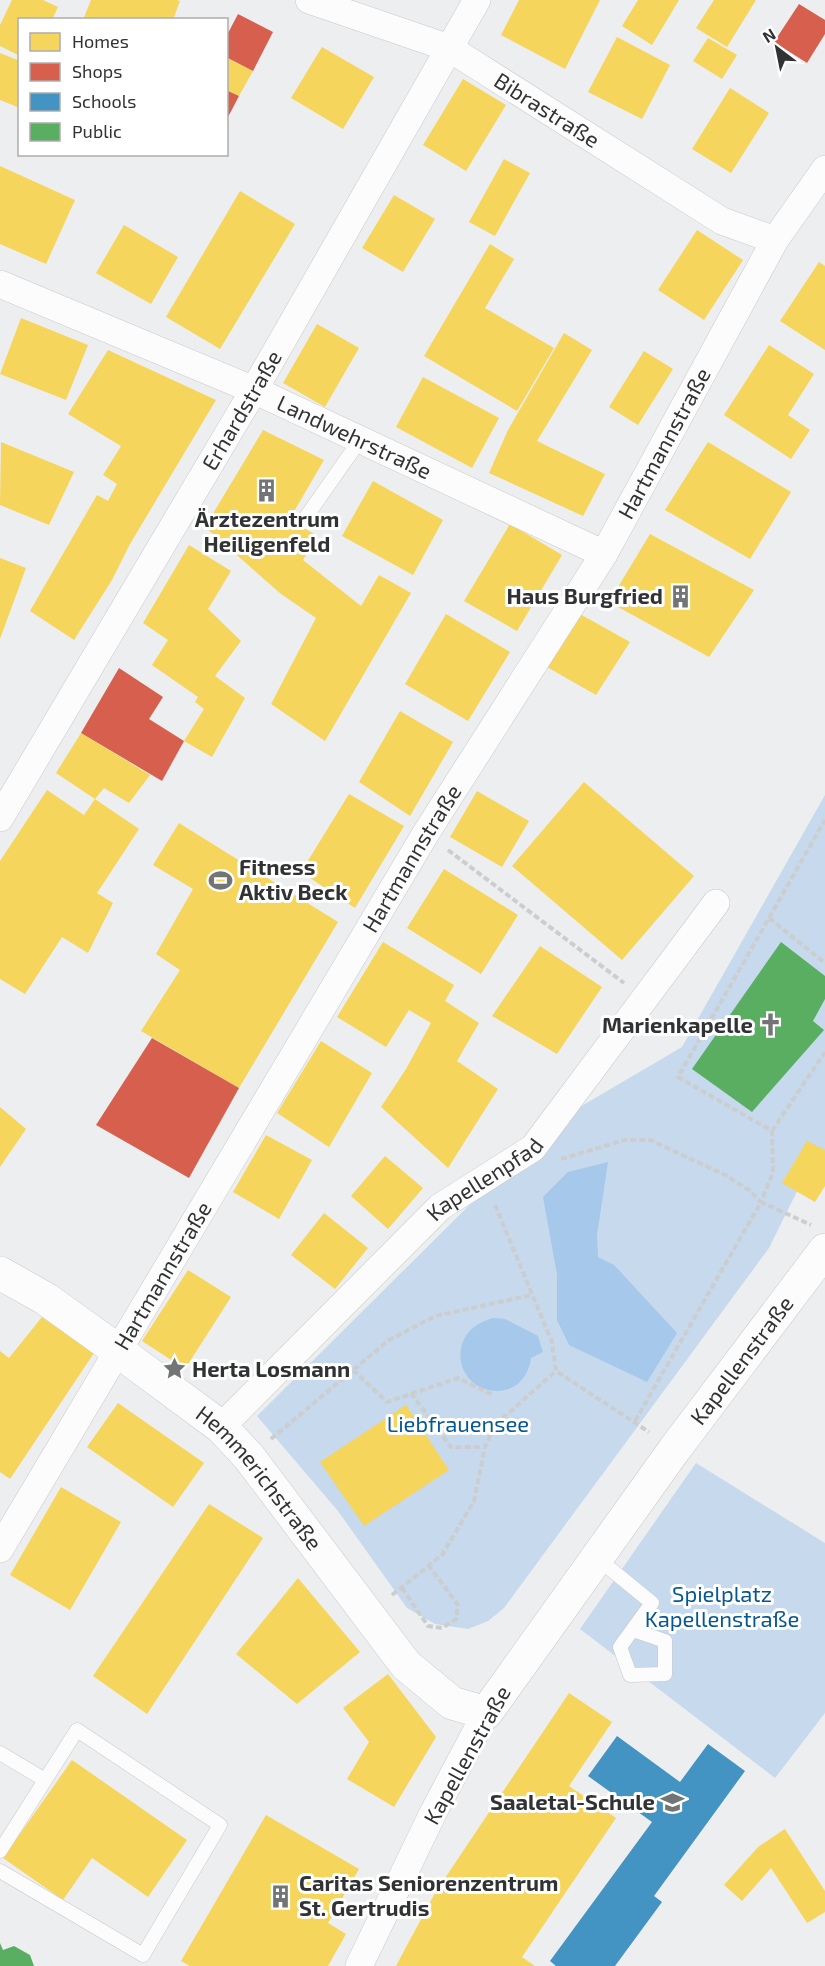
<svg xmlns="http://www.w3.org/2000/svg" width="825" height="1966" viewBox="0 0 825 1966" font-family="'Exo 2',sans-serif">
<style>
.green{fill:#c6d9ed}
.water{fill:#a5c8eb}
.homes{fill:#f6d55c}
.shops{fill:#d6604d}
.schools{fill:#4393c3}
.public{fill:#5aae61}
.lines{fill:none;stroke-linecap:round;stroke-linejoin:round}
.service-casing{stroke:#c9c9cb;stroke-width:15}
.minor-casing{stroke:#c9c9cb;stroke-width:28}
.tertiary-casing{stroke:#c9c9cb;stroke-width:34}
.path{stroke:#cccdce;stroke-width:4;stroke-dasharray:6 3;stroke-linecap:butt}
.service{stroke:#fcfcfd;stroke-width:14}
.minor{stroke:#fcfcfd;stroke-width:27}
.tertiary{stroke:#fcfcfd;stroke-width:33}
.labels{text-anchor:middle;stroke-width:6;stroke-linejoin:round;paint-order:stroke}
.street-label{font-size:22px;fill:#313233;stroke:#fff}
.poi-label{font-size:22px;font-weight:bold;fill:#313233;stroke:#fff;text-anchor:end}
.park-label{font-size:22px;fill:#055892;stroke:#fff}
</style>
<rect width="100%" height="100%" fill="#edeef0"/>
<path class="green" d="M825,795V1160L810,1165L769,1248L504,1608L488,1621L468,1629L435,1624L407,1608L338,1511L257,1416L551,1124L682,1047Z
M696,1463L825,1543V1713L775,1778L580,1629Z"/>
<path class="water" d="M608,1162L597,1235L598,1257L614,1265L677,1333L647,1382L569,1345L557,1320V1274L543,1197L568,1172Z
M493,1318L505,1319L538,1336L543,1352L531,1358C523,1413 449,1393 462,1344C467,1329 479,1322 493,1318Z"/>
<path class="homes" d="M12,0H43L58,7L52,20H20V56L0,46V25Z
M91,0H177L180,1L173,20H83Z
M519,0H600L565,69L501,35Z
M638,0H679L652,45L622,26Z
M714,0H756L727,47L696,28Z
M617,37L670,65L642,119L588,92Z
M708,38L737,55L722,79L693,61Z
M322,47L374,77L343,129L291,98Z
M0,53L20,61V108L0,100Z
M226,57L253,71L239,96L226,90Z
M463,79L506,105L466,171L423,145Z
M730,88L769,113L731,173L692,149Z
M504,159L530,173L495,236L469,222Z
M0,166L75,200L46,264L0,244Z
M240,191L295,224L220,349L166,317Z
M394,195L435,219L403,272L362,248Z
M124,225L178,257L151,304L96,273Z
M697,230L743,260L704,320L658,290Z
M490,244L514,259L485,308L554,348L517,411L424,356Z
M819,262L825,266V350L780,321Z
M21,318L88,345L66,400L0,374Z
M317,324L359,348L325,407L283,383Z
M564,333L592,350L537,441L605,474L583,516L489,473L508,430Z
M769,345L814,374L788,415L810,430L791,459L724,415Z
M108,350L216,400L130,544L112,580L74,640L30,611L97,495L108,501L117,484L103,475L121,446L68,414Z
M644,351L673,369L638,425L609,407Z
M423,377L499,418L472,468L396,427Z
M263,430L324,460L289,520L318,536L303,560L361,606L379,575L411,593L325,741L271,704L316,618L281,594L205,527Z
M1,442L74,472L49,525L0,505Z
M708,442L791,492L750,559L665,510Z
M373,481L443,520L413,575L342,536Z
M510,524L562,555L517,631L464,601Z
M650,534L754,590L709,657L609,602Z
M189,545L231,571L208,609L241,641L215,676L245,698L212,757L184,741L204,709L195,702L198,697L152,665L168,640L143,623Z
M0,558L26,568L0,639Z
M446,614L510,652L468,721L405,684Z
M580,614L630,642L596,695L547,667Z
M400,711L453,742L410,816L359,782Z
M81,733L150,775L129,803L104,788L95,799L56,773Z
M584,782L694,876L622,960L512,866Z
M47,790L84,815L95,799L139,829L97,893L113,903L88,953L62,937L25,994L0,979V861Z
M477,791L529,821L502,867L450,837Z
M349,794L404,826L355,908L301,872Z
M179,823L338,922L239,1088L141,1031L180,970L156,954L193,889L153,865Z
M444,869L518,915L481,974L407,928Z
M383,942L454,985L445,1001L479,1023L457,1061L498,1089L448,1168L381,1107L406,1069L431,1023L409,1010L386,1047L337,1017Z
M540,946L602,987L557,1054L492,1016Z
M321,1041L372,1073L329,1147L277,1113Z
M0,1107L26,1129L0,1167Z
M266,1135L312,1160L279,1219L233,1192Z
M807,1141L825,1150V1186L815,1202L782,1183Z
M385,1156L423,1188L388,1229L351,1196Z
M324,1213L368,1248L335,1289L291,1255Z
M188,1270L231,1297L185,1369L142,1341Z
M42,1317L94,1353L10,1479L0,1472V1351L9,1358Z
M118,1403L204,1463L173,1507L87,1447Z
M406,1405L449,1470L364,1526L320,1462Z
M61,1487L121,1522L70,1610L10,1575Z
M209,1504L263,1538L147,1714L93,1676Z
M298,1578L360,1652L297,1704L236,1654Z
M388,1674L436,1737L394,1807L347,1779L369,1742L343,1708Z
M569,1693L612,1722L569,1786L616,1818L522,1957L535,1966H396L435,1893Z
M72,1760L187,1840L148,1897L92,1858L63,1900L3,1858Z
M266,1815L359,1869L328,1923L346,1934L328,1966H190L181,1961Z
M785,1829L825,1891V1912L807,1923L771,1868L742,1901L724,1885L758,1847Z"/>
<path class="shops" d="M799,4L825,20V34L807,63L774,42Z
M238,14L273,32L253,71L226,57V37Z
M226,90L239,96L226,121Z
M119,668L163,697L149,719L184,741L162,781L81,733Z
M152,1038L239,1088L189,1178L96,1125Z"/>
<path class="schools" d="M617,1736L680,1782L708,1744L745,1771L654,1896L662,1902L615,1966H556L550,1961L652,1822L588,1776Z"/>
<path class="public" d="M781,942L825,976V999L813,1021L824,1030L752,1112L692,1069Z
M0,1943L3,1950L14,1946L30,1955L34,1966H0Z"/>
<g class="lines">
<defs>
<path id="service" d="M306,517L360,440
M597,1558L652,1603L620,1647L630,1675L665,1674V1641L633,1630
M0,1753L45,1780
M0,1851L77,1730L220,1825L143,1955L0,1871"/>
<g id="minor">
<path id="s1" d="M309,0L449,48L722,221L775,240"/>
<path id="s2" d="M0,284L254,390L604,554"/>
<path id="s3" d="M0,818L254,390L477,0"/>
<path id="s4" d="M221,1427L440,1207L533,1148L716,903"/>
<path id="s5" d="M0,1549L426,833L604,554L775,240L825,169"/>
<path d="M359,1966L434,1811L486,1713"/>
</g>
<g id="tertiary">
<path id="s6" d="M0,1273L46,1299L117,1350L221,1427L249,1457L406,1665L452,1703L486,1713L674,1450L825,1250"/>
</g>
</defs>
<use href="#service" class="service-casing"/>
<use href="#minor" class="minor-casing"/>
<use href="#tertiary" class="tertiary-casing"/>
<path class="path" d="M448,850L624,983
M769,918L825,820
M772,1131L825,1052
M561,1159L625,1140H650L725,1175L749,1190L761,1202L773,1172L772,1131L678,1077L769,918L825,963
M495,1205L552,1342L556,1371L649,1432
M353,1370L387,1402L458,1378L493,1395
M411,1393L451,1447H485
M635,1421L761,1202L811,1225
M271,1439L389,1340L435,1316L532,1295
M402,1588L428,1626L442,1628L456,1619L458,1605L429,1566
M392,1595L442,1555L474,1501L485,1447L496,1424L556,1371"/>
<use href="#service" class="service"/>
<use href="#minor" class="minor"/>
<use href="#tertiary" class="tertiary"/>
</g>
<defs>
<symbol id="building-bare" viewBox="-9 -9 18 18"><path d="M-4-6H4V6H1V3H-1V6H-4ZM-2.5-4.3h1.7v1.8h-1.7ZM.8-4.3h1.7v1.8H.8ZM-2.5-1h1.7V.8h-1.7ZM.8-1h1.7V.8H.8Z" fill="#737475" stroke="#fff" stroke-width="2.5" paint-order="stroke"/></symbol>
<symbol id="stadium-bare" viewBox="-9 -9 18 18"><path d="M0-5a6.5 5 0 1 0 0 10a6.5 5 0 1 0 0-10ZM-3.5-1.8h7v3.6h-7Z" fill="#737475" stroke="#fff" stroke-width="2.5" paint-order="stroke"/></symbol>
<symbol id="church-bare" viewBox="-9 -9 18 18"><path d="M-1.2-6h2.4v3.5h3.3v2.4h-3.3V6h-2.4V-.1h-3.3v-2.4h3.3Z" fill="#737475" stroke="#fff" stroke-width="2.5" paint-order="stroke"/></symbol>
<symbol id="sight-bare" viewBox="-9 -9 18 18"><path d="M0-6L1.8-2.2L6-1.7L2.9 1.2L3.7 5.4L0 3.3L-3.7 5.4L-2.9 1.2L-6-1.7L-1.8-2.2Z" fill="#737475" stroke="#fff" stroke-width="2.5" paint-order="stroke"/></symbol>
<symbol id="school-bare" viewBox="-9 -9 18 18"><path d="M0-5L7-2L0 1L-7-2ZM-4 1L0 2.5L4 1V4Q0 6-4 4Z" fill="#737475" stroke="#fff" stroke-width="2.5" paint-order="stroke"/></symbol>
</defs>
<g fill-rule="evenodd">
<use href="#building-bare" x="250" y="474" width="33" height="33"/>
<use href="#building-bare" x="664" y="580" width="33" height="33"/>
<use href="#stadium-bare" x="204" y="864" width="33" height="33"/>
<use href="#church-bare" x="754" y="1008" width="33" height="33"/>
<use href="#sight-bare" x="158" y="1352" width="33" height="33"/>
<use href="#school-bare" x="656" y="1786" width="33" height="33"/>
<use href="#building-bare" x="264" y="1880" width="33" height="33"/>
</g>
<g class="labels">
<g class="street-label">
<text dy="8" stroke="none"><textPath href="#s1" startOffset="264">Bibrastraße</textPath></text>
<text dy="8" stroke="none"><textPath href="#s3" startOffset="474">Erhardstraße</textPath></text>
<text dy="8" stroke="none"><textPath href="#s2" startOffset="386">Landwehrstraße</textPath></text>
<text dy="8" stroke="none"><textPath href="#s5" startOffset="1290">Hartmannstraße</textPath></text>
<text dy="8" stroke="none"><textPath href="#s5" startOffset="804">Hartmannstraße</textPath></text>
<text dy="8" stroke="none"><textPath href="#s4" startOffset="363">Kapellenpfad</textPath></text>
<text dy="8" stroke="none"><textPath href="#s5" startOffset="318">Hartmannstraße</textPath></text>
<text dy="8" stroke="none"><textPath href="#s6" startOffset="1102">Kapellenstraße</textPath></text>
<text dy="8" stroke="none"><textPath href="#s6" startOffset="333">Hemmerichstraße</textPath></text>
<text transform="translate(467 1755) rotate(-61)" y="8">Kapellenstraße</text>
</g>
<g class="poi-label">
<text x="267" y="527" text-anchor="middle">Ärztezentrum<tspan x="267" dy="25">Heiligenfeld</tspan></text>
<text x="663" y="604">Haus Burgfried</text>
<text x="239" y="875" text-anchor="start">Fitness<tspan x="239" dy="25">Aktiv Beck</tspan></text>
<text x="753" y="1033">Marienkapelle</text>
<text x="192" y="1377" text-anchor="start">Herta Losmann</text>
<text x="655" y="1810">Saaletal-Schule</text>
<text x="299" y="1891" text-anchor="start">Caritas Seniorenzentrum<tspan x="299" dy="25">St. Gertrudis</tspan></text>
</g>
<g class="park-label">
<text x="458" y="1432">Liebfrauensee</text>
<text x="722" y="1602">Spielplatz<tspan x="722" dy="25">Kapellenstraße</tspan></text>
</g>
</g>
<rect x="18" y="18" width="210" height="138" fill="#ffffff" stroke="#adadad" stroke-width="1.5"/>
<rect x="30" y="33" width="30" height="18" fill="#f6d55c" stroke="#adadad" stroke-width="1.5"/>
<text x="72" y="48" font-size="18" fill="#313233">Homes</text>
<rect x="30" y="63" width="30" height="18" fill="#d6604d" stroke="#adadad" stroke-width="1.5"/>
<text x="72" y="78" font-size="18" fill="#313233">Shops</text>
<rect x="30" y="93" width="30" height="18" fill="#4393c3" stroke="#adadad" stroke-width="1.5"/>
<text x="72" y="108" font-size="18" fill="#313233">Schools</text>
<rect x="30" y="123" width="30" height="18" fill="#5aae61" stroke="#adadad" stroke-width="1.5"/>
<text x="72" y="138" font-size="18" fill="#313233">Public</text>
<g transform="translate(777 48) rotate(328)" stroke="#ffffff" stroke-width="4.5" paint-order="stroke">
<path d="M0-4.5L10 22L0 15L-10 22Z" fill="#313233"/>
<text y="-9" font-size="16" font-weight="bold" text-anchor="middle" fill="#313233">N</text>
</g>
</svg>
